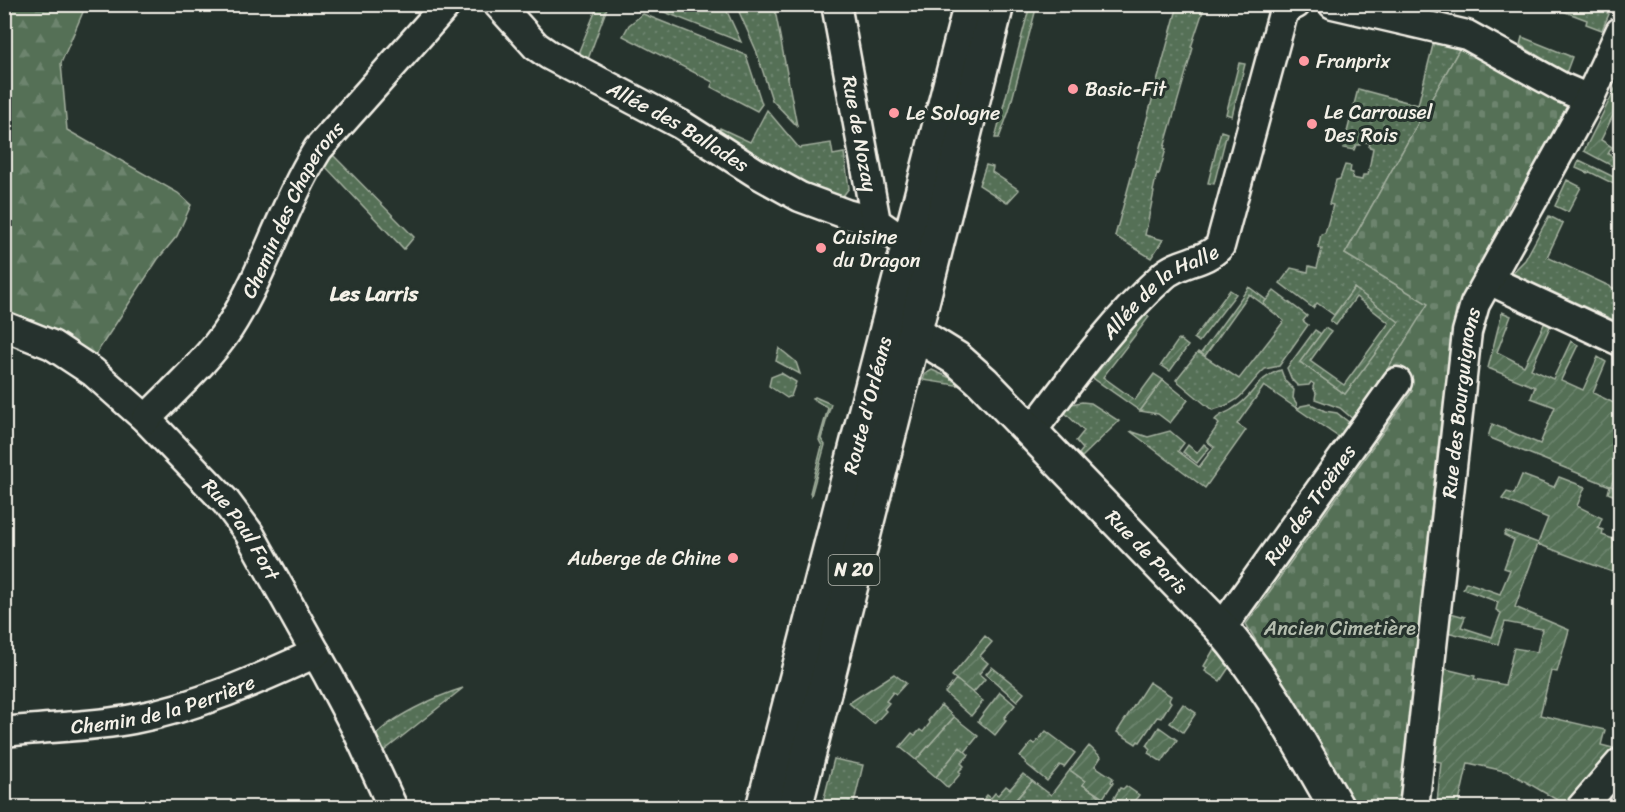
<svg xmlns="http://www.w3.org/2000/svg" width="1625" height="812" viewBox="0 0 1625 812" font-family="Sriracha,sans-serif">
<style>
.grass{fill:url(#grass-dots);stroke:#a4b09f;stroke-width:1.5}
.forest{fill:url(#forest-firs);stroke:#a4b09f;stroke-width:1.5}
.cemetery{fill:url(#cemetery-stones);stroke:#a4b09f;stroke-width:1.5}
.garden{fill:url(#garden-furrows);stroke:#a4b09f;stroke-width:1.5}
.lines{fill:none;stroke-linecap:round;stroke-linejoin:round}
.minor-casing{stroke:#f4f1e8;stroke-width:33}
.major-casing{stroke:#f4f1e8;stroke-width:38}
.minor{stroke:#26332d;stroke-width:28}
.major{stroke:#26332d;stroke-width:33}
.poi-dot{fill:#ff9aa2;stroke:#26332d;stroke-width:2}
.labels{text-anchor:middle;stroke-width:6;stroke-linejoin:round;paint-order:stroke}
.shield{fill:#26332d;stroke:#b6b8b0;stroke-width:1.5}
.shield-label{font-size:18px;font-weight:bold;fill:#f4f1e8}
.poi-label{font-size:20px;fill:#f4f1e8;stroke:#26332d;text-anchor:start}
.street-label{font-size:20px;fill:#f4f1e8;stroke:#26332d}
.park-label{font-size:20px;fill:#b4bdae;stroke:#26332d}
.neighbourhood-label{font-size:21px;font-weight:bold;fill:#f4f1e8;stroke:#26332d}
</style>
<defs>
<pattern id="grass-dots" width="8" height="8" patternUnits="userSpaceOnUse" patternTransform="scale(1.5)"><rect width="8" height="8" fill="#546f56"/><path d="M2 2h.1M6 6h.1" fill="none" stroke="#6d846e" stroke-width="1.8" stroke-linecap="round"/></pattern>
<pattern id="forest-firs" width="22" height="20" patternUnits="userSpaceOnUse" patternTransform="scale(1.5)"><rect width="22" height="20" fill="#546f56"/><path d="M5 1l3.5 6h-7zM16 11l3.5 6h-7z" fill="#6d846e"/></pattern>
<pattern id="cemetery-stones" width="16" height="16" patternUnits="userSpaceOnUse" patternTransform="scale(1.5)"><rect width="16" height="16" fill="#546f56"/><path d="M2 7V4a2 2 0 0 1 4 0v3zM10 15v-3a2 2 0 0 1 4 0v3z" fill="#6d846e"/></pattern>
<pattern id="garden-furrows" width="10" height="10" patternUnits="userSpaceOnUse" patternTransform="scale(1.5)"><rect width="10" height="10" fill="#546f56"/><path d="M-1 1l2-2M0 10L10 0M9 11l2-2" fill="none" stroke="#6d846e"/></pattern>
</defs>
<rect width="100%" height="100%" fill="#26332d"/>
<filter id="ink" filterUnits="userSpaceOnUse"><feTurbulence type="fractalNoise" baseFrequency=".0167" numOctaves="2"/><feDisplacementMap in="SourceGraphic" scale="12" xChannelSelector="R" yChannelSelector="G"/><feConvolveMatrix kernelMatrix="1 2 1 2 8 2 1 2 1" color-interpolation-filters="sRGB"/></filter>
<g filter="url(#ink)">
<path class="grass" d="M658,4L724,5L741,42L654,8Z
M598,5H608L588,59L577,56Z
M736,5H774L797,126L772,100L756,50Z
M1030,5H1037L1009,111L999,138H995Z
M1178,5H1205L1191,47L1193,48L1164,148L1166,149L1159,174L1157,173L1153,191L1154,192L1145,235L1163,240L1151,258L1115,236Z
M1547,5H1608L1605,12L1609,14L1602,30L1586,24L1587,20Z
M643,14L746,55L762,104L757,111L711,87L713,82L623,36L629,25Z
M1436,33L1465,39L1345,254L1429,304L1385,373L1388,376L1354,420L1340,408L1315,399L1316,393L1313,387L1314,384L1311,382L1309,385L1298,386L1292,380L1287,368L1315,330L1321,334L1300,362L1345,394L1398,322L1354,288L1334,315L1317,303L1313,308L1280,283L1291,268L1308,272L1309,266L1317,268L1322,249L1318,248L1321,234L1325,233L1333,205L1329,204L1336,180L1340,179L1345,165L1351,166L1350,172L1353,173L1352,178L1362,180L1363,175H1368L1373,148L1369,147L1370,143L1361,141L1360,145H1356L1354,150L1343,148L1358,89L1418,105Z
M1522,37L1572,57L1566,73L1520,45Z
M767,110L799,148L831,143L833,155L844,153L849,188L840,200L810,190L717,134L720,128L750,142Z
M330,152L414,237L404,249L323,164Z
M1579,160L1620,180V187L1590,172L1587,173L1576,168Z
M986,165L993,167L992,172L1019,190L1007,203L979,185Z
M1567,180L1581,187L1568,212L1555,206Z
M1549,216L1563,223L1547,257L1620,291V323L1512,273L1525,260Z
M1230,290L1236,294L1199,342L1194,338Z
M1274,291L1307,316L1303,321L1308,325L1279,366L1265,369C1243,389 1246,401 1212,410L1176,380L1198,352L1239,379L1284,321L1263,304Z
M779,348L796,362L800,374L776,361Z
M932,370L962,383V386L923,380L925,374Z
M1281,370L1285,381L1294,390L1293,398L1297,404L1296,407L1299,408L1301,406L1311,404L1325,411L1337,413L1351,424L1340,438L1264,386L1237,424L1246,430L1205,488L1130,431L1148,437L1170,431L1184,443L1178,451L1199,467L1214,447L1207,441L1219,424L1215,420C1219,414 1228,413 1234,408C1255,396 1255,378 1281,370Z
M781,373L796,382L791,396L787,398L769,386L771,377Z
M1163,380L1188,400L1170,423L1158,414L1140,411Z
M815,397L831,404L821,439L825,445L811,496L810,493L822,446L819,440L828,408L812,398Z
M1082,402L1091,403L1119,421L1082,457L1079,454L1083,449L1076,441L1084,431L1062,410L1066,405Z
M1204,444L1209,448L1197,463L1183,452L1188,445L1197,453Z
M956,679L983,701L971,716L945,693Z
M463,688L380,754L374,737C391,717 437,696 463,688Z
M954,717L978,736L965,752L960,748L936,777L916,760Z
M834,759L863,765L853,807L822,806Z
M1070,770L1085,781L1083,785L1103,798L1096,807L1009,808L1032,781L1051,795Z"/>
<path class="forest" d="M4,5H86L61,63L67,130L178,193L191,205L177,236L158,259L92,360L5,319Z"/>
<path class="cemetery" d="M1465,39L1573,101L1522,193L1515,196L1508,208L1509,216L1456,310L1441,420L1399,807H1354L1246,624L1412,391L1385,373L1428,304L1345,254Z"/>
<path class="garden" d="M1239,63L1245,64L1232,116L1226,114Z
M1617,85L1620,87V101L1601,140L1612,147L1608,154L1620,161V170L1584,151Z
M1221,131L1227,133L1214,184L1208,183Z
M1249,287L1266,300L1263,304L1249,294L1205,356L1201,353Z
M1354,288L1399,322L1345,394L1300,362L1325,328L1331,332L1310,361L1344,385L1389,323L1356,297L1336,325L1330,321Z
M1502,312L1511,316L1497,352L1524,366L1547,318L1553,320L1531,369L1553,379L1571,341L1578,345L1561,380L1583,390L1598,357L1606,362L1593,393L1620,406V461L1611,486L1620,490V498L1608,493L1610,486L1488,437L1492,424L1540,444L1555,407L1531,398L1535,387L1488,368Z
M1145,314L1149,317L1103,377L1135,400L1154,374L1163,380L1140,411L1090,376Z
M1179,339L1188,346L1170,371L1161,365Z
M1407,388L1412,391L1258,608L1251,602Z
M1522,475L1554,487L1559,477L1585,487L1577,506L1602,518L1598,528L1603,530L1602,535L1616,540L1618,537H1620V575L1538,544L1515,607L1569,630L1557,672L1551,671L1540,715L1605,730L1601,745L1613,748L1611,752L1615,753L1569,807L1509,772L1468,763L1458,807L1437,803L1441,762L1430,760L1441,668L1475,676L1474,679L1505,685L1514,648L1537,652L1542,629L1505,622L1498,644L1446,632L1447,612L1465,617L1461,627L1492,637L1501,613L1496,610L1498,602L1463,589L1466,582L1500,594L1510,570L1504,568L1514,540L1504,535L1506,531L1538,543L1548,518L1502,499L1507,492L1514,494Z
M985,636L992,642L980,656L988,663L979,674L985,679L973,693L952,676Z
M1214,649L1230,666L1220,681L1205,671L1207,668L1204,666Z
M992,667L1024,693L1017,701L986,674Z
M894,674L906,683L896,694L893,692L886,701L889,703L884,709L886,711L874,724L849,703Z
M1149,682L1171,696L1169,700L1171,702L1161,718L1157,717L1140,742L1138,741L1136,744L1117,732Z
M1000,692L1015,705L1004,718L1006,721L995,735L978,721Z
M1183,704L1196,713L1183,732L1170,723Z
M941,705L954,717L916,760L900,747L912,733L915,735L920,730L923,732L930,723L928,721Z
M1159,727L1177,740L1162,762L1148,753L1150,749L1147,746Z
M1046,731L1075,753L1064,767L1060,765L1047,781L1025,763L1026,762L1020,757L1032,742L1035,744Z
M1089,746L1101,757L1095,766L1113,778L1111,782L1113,783L1103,798L1083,785L1085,781L1070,770Z
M960,747L969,755L961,763L964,766L959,771L961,773L948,788L936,777Z
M1023,774L1032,781L1009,807H977L987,795L991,798L995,793L998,795L1006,786L1010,789Z
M1126,786L1139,795L1130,807L1114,798L1120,788L1123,789Z"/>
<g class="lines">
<defs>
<g id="minor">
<path id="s1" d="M498,4L536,46L549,55L680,124L755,172L800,197L846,214L876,222"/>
<path id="s2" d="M836,4L876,222L910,246"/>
<path d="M1333,4L1467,35L1561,87L1589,99"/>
<path d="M1489,280L1620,341"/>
<path id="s3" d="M4,326L52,345L93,372L146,419L226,502L249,533L328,675L357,730L393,808"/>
<path id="s4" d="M146,419C171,393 210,358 229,328C265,272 283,205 318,149L447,4"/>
<path id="s5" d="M1032,431C1072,378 1114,320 1163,276C1179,261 1204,263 1220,246L1284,10L1296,4"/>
<path id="s6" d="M1220,627L1231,615L1397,382"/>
<path id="s7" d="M4,732C47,727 91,727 133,719C197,707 257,680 316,653"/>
<path id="s8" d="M1414,808L1467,332L1475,304L1589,99L1620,32"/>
<path d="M1581,808L1620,763"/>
</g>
<g id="major">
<path id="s9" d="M915,333L957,359L983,382L1220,627C1267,681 1301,746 1337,808"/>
<path id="s10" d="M763,808L971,4"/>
<path d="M795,808L997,4"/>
</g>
</defs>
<use href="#minor" class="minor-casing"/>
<use href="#major" class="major-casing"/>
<use href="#minor" class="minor"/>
<use href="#major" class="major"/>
</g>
</g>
<g class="poi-dot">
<circle cx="1304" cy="61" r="6"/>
<circle cx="1073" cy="89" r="6"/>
<circle cx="894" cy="113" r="6"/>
<circle cx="1312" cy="124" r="6"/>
<circle cx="821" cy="248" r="6"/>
<circle cx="733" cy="558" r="6"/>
</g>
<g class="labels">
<rect class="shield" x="828.5" y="555" width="51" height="30" rx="4.5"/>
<g class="shield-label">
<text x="854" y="576">N 20</text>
</g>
<g class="poi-label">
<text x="1316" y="68">Franprix</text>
<text x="1085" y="96">Basic-Fit</text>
<text x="1324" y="119">Le Carrousel<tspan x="1324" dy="23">Des Rois</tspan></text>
<text x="906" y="120">Le Sologne</text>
<text x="833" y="244">Cuisine<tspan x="833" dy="23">du Dragon</tspan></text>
<text x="721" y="565" text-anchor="end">Auberge de Chine</text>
</g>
<g class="street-label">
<text dy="7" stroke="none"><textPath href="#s1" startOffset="220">Allée des Ballades</textPath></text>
<text dy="7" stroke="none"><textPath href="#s2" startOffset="132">Rue de Nozay</textPath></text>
<text dy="7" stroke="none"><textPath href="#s4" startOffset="258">Chemin des Chaperons</textPath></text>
<text dy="7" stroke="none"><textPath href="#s5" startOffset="192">Allée de la Halle</textPath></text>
<text dy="7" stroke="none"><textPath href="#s8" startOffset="408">Rue des Bourguignons</textPath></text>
<text dy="7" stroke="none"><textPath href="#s10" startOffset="416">Route d'Orléans</textPath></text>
<text dy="7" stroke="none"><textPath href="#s6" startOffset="152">Rue des Troënes</textPath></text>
<text dy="7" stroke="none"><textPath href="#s3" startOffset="318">Rue Paul Fort</textPath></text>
<text dy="7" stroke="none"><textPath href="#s9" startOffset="320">Rue de Paris</textPath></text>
<text dy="7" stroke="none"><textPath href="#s7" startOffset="162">Chemin de la Perrière</textPath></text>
</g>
<g class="park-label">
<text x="1340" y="635">Ancien Cimetière</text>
</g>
<g class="neighbourhood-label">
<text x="374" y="301">Les Larris</text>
</g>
</g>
<rect width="1625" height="812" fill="none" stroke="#26332d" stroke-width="24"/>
<rect x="12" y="12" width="1601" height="788" fill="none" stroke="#f4f1e8" stroke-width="2" filter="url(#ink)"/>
</svg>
